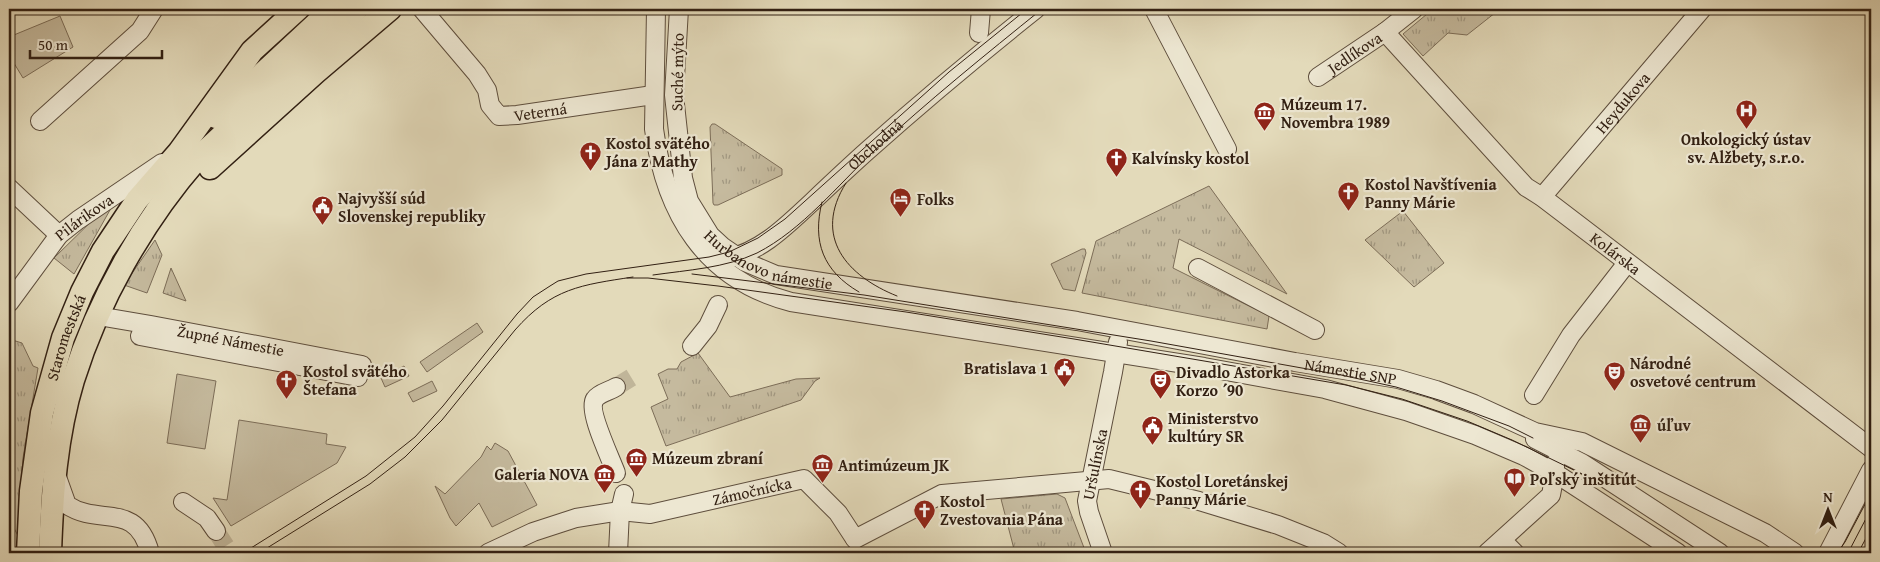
<svg xmlns="http://www.w3.org/2000/svg" width="1880" height="562" viewBox="0 0 1880 562" font-family="'Gentium Book Plus',serif">
<style>
.grass{fill:url(#grass-tufts);stroke:#7c6d58}
.garden{fill:#c5ba9e;stroke:#7c6d58}
.lines{fill:none;stroke-linecap:round;stroke-linejoin:round}
.minor-tunnel{stroke:#c0b599;stroke-width:18;stroke-dasharray:18 9;stroke-linecap:butt}
.minor-casing{stroke:#5e4e3d;stroke-width:20}
.major-casing{stroke:#322013;stroke-width:25}
.minor{stroke:#ede7d2;stroke-width:18}
.major{stroke:#e3daba;stroke-width:22}
.tram{stroke:#322013;stroke-width:1}
.labels{text-anchor:middle;stroke-width:4.5;stroke-linejoin:round;paint-order:stroke}
.street-label{font-size:16px;fill:#322013;stroke:#ede7d2}
.poi-label{font-size:16px;font-weight:bold;fill:#322013;stroke:#ede7d2;text-anchor:start}
</style>
<defs>
<pattern id="grass-tufts" width="24" height="20" patternUnits="userSpaceOnUse" patternTransform="scale(1.25)"><rect width="24" height="20" fill="#c5ba9e"/><path d="M3 7l-1-3M5 7V3M7 7l1-3M15 17l-1-3M17 17v-4M19 17l1-3" fill="none" stroke="#a19780"/></pattern>
</defs>
<rect width="100%" height="100%" fill="#e3daba"/>
<filter id="stains"><feTurbulence type="fractalNoise" baseFrequency=".004" numOctaves="4"/><feColorMatrix values="0 0 0 0 .2 0 0 0 0 .09 0 0 0 0 .02 0 0 0 .5 -.17"/></filter>
<radialGradient id="worn" r=".72"><stop offset=".6" stop-color="#630" stop-opacity="0"/><stop offset="1" stop-color="#630" stop-opacity=".3"/></radialGradient>
<path class="grass" d="M1433,9H1500L1467,35L1448,33L1423,56L1403,34Z
M712,124H715L782,169V175L718,205H714L713,203L710,127Z
M1209,186L1287,294L1179,239L1173,268L1269,316L1267,329L1082,293L1096,241Z
M106,207L110,210L74,274L54,258Z
M1403,211L1444,263L1414,287L1365,240Z
M155,240L162,255L147,293L124,285Z
M1082,249H1085L1086,253L1075,291L1063,289L1051,264Z
M171,268L186,301L163,293Z
M9,339L22,343L33,366L38,368L23,458L18,536L9,518Z
M698,353L730,397L796,379L820,378L815,381L801,400L666,446L651,407L668,399L658,374L668,369H677L681,362Z
M1057,494L1065,498L1086,553H1015L1001,499Z"/>
<path class="garden" d="M60,16L73,47L23,78L9,55V37Z
M477,323L483,332L427,372L420,362Z
M404,366L409,376L385,387L381,378Z
M177,374L216,381L205,449L167,443Z
M432,381L437,391L413,402L408,393Z
M239,420L327,434L326,444L346,447L337,463L231,526L213,498L227,500Z
M495,443L508,451L537,505L492,527L479,503L456,526L450,518L435,486L445,494L481,457L487,446L491,450Z"/>
<g class="lines">
<path class="minor-tunnel" d="M616,387L637,374
M216,531L230,553"/>
<defs>
<g id="minor">
<path id="s1" d="M422,9L477,74L487,90L490,105L499,116L517,115L653,95"/>
<path d="M656,9L654,129C665,213 705,280 791,302L1204,367L1325,389L1406,411L1475,435L1524,456L1555,473L1678,553"/>
<path id="s2" d="M679,9L674,95L683,178L689,201L710,235L723,247L745,262L776,275L1077,321L1295,362L1398,379L1436,390L1474,404L1535,432L1582,442L1765,533L1795,553"/>
<path d="M1154,9L1227,149"/>
<path id="s3" d="M1385,32L1526,187L1542,197L1871,448"/>
<path d="M979,33L981,9"/>
<path id="s4" d="M1318,77L1385,32L1414,9"/>
<path d="M40,121L140,31L154,9"/>
<path d="M9,188L59,235"/>
<path id="s5" d="M1542,197L1702,9"/>
<path id="s6" d="M727,259C762,251 786,226 811,203C830,185 848,168 867,151C922,102 978,55 1036,9"/>
<path d="M1198,268L1315,330"/>
<path id="s7" d="M9,303L59,235L78,220L162,163"/>
<path id="s8" d="M98,316L151,325L362,365"/>
<path d="M140,336L358,377"/>
<path d="M692,346L708,326L718,305"/>
<path d="M616,387C610,391 599,393 595,399C587,410 611,459 616,473"/>
<path d="M1534,395L1571,335L1627,263"/>
<path d="M1535,439L1582,463L1720,553"/>
<path d="M57,477L67,505C100,527 136,500 150,553"/>
<path d="M183,502L207,518L216,531"/>
<path d="M855,539L942,494L1109,479L1199,501L1278,525L1323,543L1339,553"/>
<path d="M1502,540L1515,553"/>
<path id="s9" d="M488,553L533,532L576,518L620,511L650,514L804,479L838,513L855,539"/>
<path d="M618,553L620,511L624,494"/>
<path id="s10" d="M1103,553L1089,512L1087,501L1113,372L1118,342"/>
<path d="M1487,553L1551,495L1555,473V463"/>
<path d="M1828,553L1871,470"/>
</g>
<g id="major">
<path d="M216,117L332,9"/>
<path d="M210,168L316,72L390,9"/>
<path id="s11" d="M28,553L31,491L42,413L63,338L82,292L103,251L137,200L179,152L252,51L298,9"/>
<path d="M50,553C52,495 56,436 73,380C98,301 142,222 197,159L357,9"/>
</g>
</defs>
<use href="#minor" class="minor-casing"/>
<use href="#major" class="major-casing"/>
<use href="#minor" class="minor"/>
<use href="#major" class="major"/>
<path class="tram" d="M846,183C812,237 847,276 897,296
M822,202C812,242 823,271 859,292
M692,274L864,295L1151,341L1341,375L1396,387L1442,401L1509,426L1533,438
M653,275C688,270 725,268 757,253C802,230 838,185 874,151C928,101 985,55 1042,9
M627,278H648L718,286L906,312L1074,339L1346,385L1402,399L1467,421L1512,440L1582,474
M243,553L366,476L415,437L443,406L517,314L533,297L550,286L558,281L586,274L709,257L729,252L758,238L785,219L949,72L1027,9
M259,553L370,484L405,457L442,420L515,330C552,288 581,285 633,277
M1837,553L1845,542L1871,493
M1848,553L1871,509
M1858,553L1871,529"/>
</g>
<defs>
<symbol id="hospital-pin" viewBox="-11 -11 22 30"><path d="M0 17L-7.5 6A9.5 9.5 0 1 1 7.5 6Z" fill="#8f2418" stroke="#ede7d2"/><path d="M-5-5h3v3.5h4V-5h3V5h-3V1.5h-4V5h-3Z" fill="#fff"/></symbol>
<symbol id="museum-pin" viewBox="-11 -11 22 30"><path d="M0 17L-7.5 6A9.5 9.5 0 1 1 7.5 6Z" fill="#8f2418" stroke="#ede7d2"/><path d="M0-6L6-3V-2H-6V-3ZM-5-1h2V3h-2ZM-1-1h2V3h-2ZM3-1h2V3H3ZM-6 4H6V6H-6Z" fill="#fff"/></symbol>
<symbol id="church-pin" viewBox="-11 -11 22 30"><path d="M0 17L-7.5 6A9.5 9.5 0 1 1 7.5 6Z" fill="#8f2418" stroke="#ede7d2"/><path d="M-1.2-6h2.4v3.5h3.3v2.4h-3.3V6h-2.4V-.1h-3.3v-2.4h3.3Z" fill="#fff"/></symbol>
<symbol id="hotel-pin" viewBox="-11 -11 22 30"><path d="M0 17L-7.5 6A9.5 9.5 0 1 1 7.5 6Z" fill="#8f2418" stroke="#ede7d2"/><path d="M-6-4.5h1.5V1H6V5H4.5V3h-9V5H-6ZM-4 0a1.8 1.8 0 1 1 3.6 0ZM.5 0V-2.5h3Q6-2.5 6 0Z" fill="#fff"/></symbol>
<symbol id="civic-pin" viewBox="-11 -11 22 30"><path d="M0 17L-7.5 6A9.5 9.5 0 1 1 7.5 6Z" fill="#8f2418" stroke="#ede7d2"/><path d="M-.6-6.5H3V-4.5H.6V-3L4-1V1h2V6H-6V1h2V-1L-.6-3ZM-1.2 2.5V6h2.4V2.5Z" fill="#fff"/></symbol>
<symbol id="theatre-pin" viewBox="-11 -11 22 30"><path d="M0 17L-7.5 6A9.5 9.5 0 1 1 7.5 6Z" fill="#8f2418" stroke="#ede7d2"/><path d="M-5-5.5Q0-4 5-5.5V0Q5 5 0 6Q-5 5-5 0ZM-3.3-2.5H-1v1.5H-3.3ZM1-2.5H3.3v1.5H1ZM-2.8 1Q0 5.5 2.8 1Z" fill="#fff"/></symbol>
<symbol id="library-pin" viewBox="-11 -11 22 30"><path d="M0 17L-7.5 6A9.5 9.5 0 1 1 7.5 6Z" fill="#8f2418" stroke="#ede7d2"/><path d="M-6-4Q-3-5.5-.7-3.5V5Q-3 3-6 4ZM6-4Q3-5.5 .7-3.5V5Q3 3 6 4Z" fill="#fff"/></symbol>
</defs>
<g fill-rule="evenodd">
<use href="#hospital-pin" x="1734" y="98" width="25" height="34"/>
<use href="#museum-pin" x="1252" y="100" width="25" height="34"/>
<use href="#church-pin" x="578" y="140" width="25" height="34"/>
<use href="#church-pin" x="1104" y="146" width="25" height="34"/>
<use href="#church-pin" x="1336" y="180" width="25" height="34"/>
<use href="#hotel-pin" x="888" y="186" width="25" height="34"/>
<use href="#civic-pin" x="310" y="194" width="25" height="34"/>
<use href="#civic-pin" x="1052" y="356" width="25" height="34"/>
<use href="#theatre-pin" x="1602" y="360" width="25" height="34"/>
<use href="#church-pin" x="274" y="368" width="25" height="34"/>
<use href="#theatre-pin" x="1148" y="368" width="25" height="34"/>
<use href="#museum-pin" x="1628" y="412" width="25" height="34"/>
<use href="#civic-pin" x="1140" y="414" width="25" height="34"/>
<use href="#museum-pin" x="624" y="446" width="25" height="34"/>
<use href="#museum-pin" x="810" y="452" width="25" height="34"/>
<use href="#museum-pin" x="592" y="462" width="25" height="34"/>
<use href="#library-pin" x="1502" y="466" width="25" height="34"/>
<use href="#church-pin" x="1128" y="478" width="25" height="34"/>
<use href="#church-pin" x="912" y="498" width="25" height="34"/>
</g>
<g class="labels">
<g class="street-label">
<text dy="6" stroke="none"><textPath href="#s4" startOffset="44">Jedlíkova</textPath></text>
<text transform="translate(677 72) rotate(-89)" y="6">Suché mýto</text>
<text dy="6" stroke="none"><textPath href="#s5" startOffset="124">Heydukova</textPath></text>
<text dy="6" stroke="none"><textPath href="#s1" startOffset="175">Veterná</textPath></text>
<text dy="6" stroke="none"><textPath href="#s6" startOffset="189">Obchodná</textPath></text>
<text dy="6" stroke="none"><textPath href="#s7" startOffset="115">Pilárikova</textPath></text>
<text dy="6" stroke="none"><textPath href="#s3" startOffset="321">Kolárska</textPath></text>
<text dy="6" stroke="none"><textPath href="#s2" startOffset="299">Hurbanovo námestie</textPath></text>
<text dy="6" stroke="none"><textPath href="#s11" startOffset="220">Staromestská</textPath></text>
<text dy="6" stroke="none"><textPath href="#s8" startOffset="135">Župné Námestie</textPath></text>
<text dy="6" stroke="none"><textPath href="#s2" startOffset="894">Námestie SNP</textPath></text>
<text dy="6" stroke="none"><textPath href="#s10" startOffset="92">Uršulínska</textPath></text>
<text dy="6" stroke="none"><textPath href="#s9" startOffset="274">Zámočnícka</textPath></text>
</g>
<g class="poi-label">
<text x="1281" y="110">Múzeum 17.<tspan x="1281" dy="18">Novembra 1989</tspan></text>
<text x="1746" y="145" text-anchor="middle">Onkologický ústav<tspan x="1746" dy="18">sv. Alžbety, s.r.o.</tspan></text>
<text x="606" y="149">Kostol svätého<tspan x="606" dy="18">Jána z Mathy</tspan></text>
<text x="1132" y="164">Kalvínsky kostol</text>
<text x="1365" y="190">Kostol Navštívenia<tspan x="1365" dy="18">Panny Márie</tspan></text>
<text x="338" y="204">Najvyšší súd<tspan x="338" dy="18">Slovenskej republiky</tspan></text>
<text x="917" y="205">Folks</text>
<text x="1630" y="369">Národné<tspan x="1630" dy="18">osvetové centrum</tspan></text>
<text x="1048" y="374" text-anchor="end">Bratislava 1</text>
<text x="303" y="377">Kostol svätého<tspan x="303" dy="18">Štefana</tspan></text>
<text x="1176" y="378">Divadlo Astorka<tspan x="1176" dy="18">Korzo ´90</tspan></text>
<text x="1168" y="424">Ministerstvo<tspan x="1168" dy="18">kultúry SR</tspan></text>
<text x="1657" y="431">úľuv</text>
<text x="652" y="464">Múzeum zbraní</text>
<text x="838" y="471">Antimúzeum JK</text>
<text x="589" y="480" text-anchor="end">Galeria NOVA</text>
<text x="1530" y="485">Poľský inštitút</text>
<text x="1156" y="487">Kostol Loretánskej<tspan x="1156" dy="18">Panny Márie</tspan></text>
<text x="940" y="507">Kostol<tspan x="940" dy="18">Zvestovania Pána</tspan></text>
</g>
</g>
<rect width="1880" height="562" fill="none" stroke="#e3daba" stroke-width="30"/>
<rect x="10" y="10" width="1860" height="542" fill="none" stroke="#322013" stroke-width="2.5"/>
<rect x="15" y="15" width="1850" height="532" fill="none" stroke="#322013"/>
<g transform="translate(1828 510)" stroke="#ede7d2" stroke-width="4" paint-order="stroke">
<path d="M0-4L9 19L0 12L-9 19Z" fill="#322013"/>
<text y="-8" font-size="14" font-weight="bold" text-anchor="middle" fill="#322013">N</text>
</g>
<path d="M30 50v8h132v-8" fill="none" stroke="#322013" stroke-width="2.5"/>
<text x="38" y="50" font-size="15" fill="#322013" stroke="#ede7d2" stroke-width="4" paint-order="stroke">50 m</text>
<rect width="100%" height="100%" filter="url(#stains)"/>
<rect width="100%" height="100%" fill="url(#worn)"/>
</svg>
